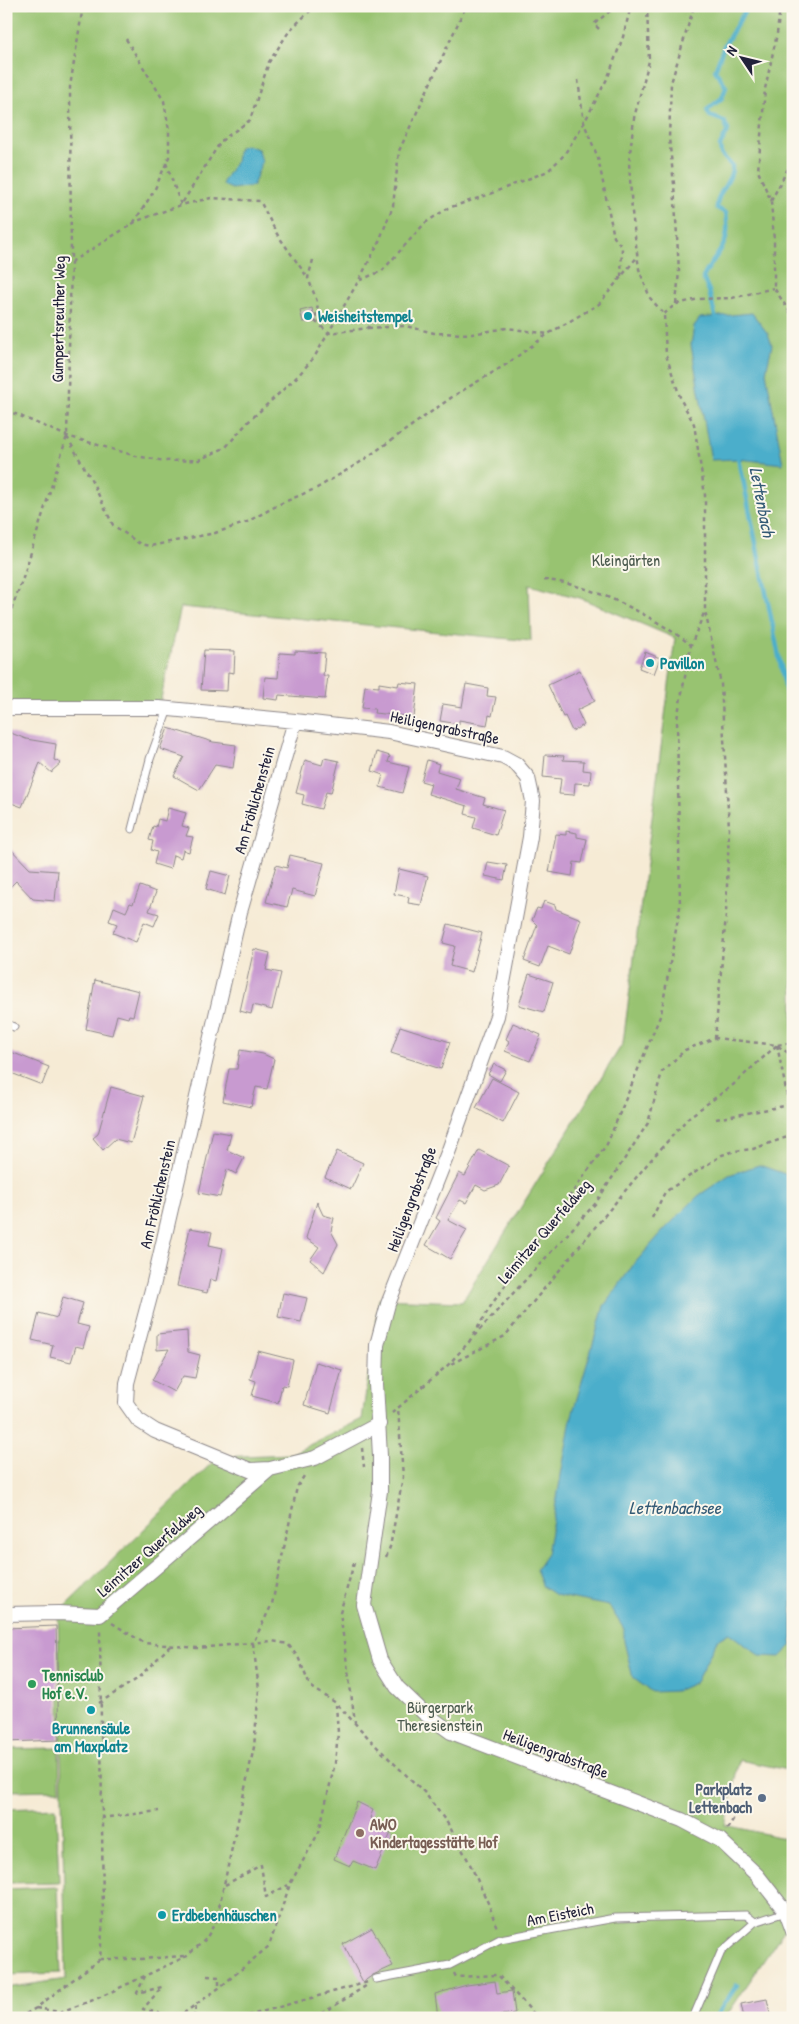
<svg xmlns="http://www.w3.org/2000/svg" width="799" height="2024" viewBox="0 0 799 2024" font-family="'Patrick Hand',sans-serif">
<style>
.green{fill:#98c371;stroke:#5d7256}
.water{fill:#4caecb;stroke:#376883}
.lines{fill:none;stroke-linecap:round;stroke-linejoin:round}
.stream{stroke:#4caecb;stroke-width:4.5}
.building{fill:#c89ad0}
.lane-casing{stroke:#8c8688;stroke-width:9}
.street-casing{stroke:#8c8688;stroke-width:16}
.path{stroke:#8c8688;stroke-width:2.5;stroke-dasharray:4 4;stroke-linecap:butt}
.lane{stroke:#fff;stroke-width:7}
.street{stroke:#fff;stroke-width:14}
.culture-dot{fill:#0f9aa8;stroke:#fbf7ec;stroke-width:2}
.leisure-dot{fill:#2e9e5b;stroke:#fbf7ec;stroke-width:2}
.service-dot{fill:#5c6f8a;stroke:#fbf7ec;stroke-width:2}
.education-dot{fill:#8d6e63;stroke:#fbf7ec;stroke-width:2}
.labels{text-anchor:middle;stroke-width:4;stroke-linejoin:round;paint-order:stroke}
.culture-label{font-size:16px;font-weight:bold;fill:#0d838f;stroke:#fbf7ec;text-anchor:start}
.street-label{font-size:16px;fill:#22223b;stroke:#fbf7ec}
.park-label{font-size:16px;fill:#4b5a4e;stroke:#fbf7ec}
.leisure-label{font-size:16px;font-weight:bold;fill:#27864d;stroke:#fbf7ec;text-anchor:start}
.service-label{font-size:16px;font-weight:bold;fill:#4e5e75;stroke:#fbf7ec;text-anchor:end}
.education-label{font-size:16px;font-weight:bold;fill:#785e54;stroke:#fbf7ec;text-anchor:start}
.water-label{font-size:18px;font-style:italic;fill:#335a75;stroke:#fbf7ec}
</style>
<rect width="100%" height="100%" fill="#fbf7ec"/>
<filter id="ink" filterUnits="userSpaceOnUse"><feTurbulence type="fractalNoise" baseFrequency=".02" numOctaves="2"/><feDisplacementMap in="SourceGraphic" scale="10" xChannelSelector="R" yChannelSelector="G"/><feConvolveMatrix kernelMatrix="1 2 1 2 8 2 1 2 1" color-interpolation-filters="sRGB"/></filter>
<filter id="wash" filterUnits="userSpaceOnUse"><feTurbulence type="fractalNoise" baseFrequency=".0096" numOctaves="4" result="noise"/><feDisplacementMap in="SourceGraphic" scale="20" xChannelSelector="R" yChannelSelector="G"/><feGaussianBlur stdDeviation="1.12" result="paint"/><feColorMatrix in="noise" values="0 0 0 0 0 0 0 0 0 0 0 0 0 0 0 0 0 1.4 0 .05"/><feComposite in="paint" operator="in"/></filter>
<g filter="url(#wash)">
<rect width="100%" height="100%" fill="#f6ebd5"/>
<path class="green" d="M6,6H793V1771L739,1760L725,1825L793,1840V1917L725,2018H6V1988L66,1979L58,1613L218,1457L291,1454L362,1419L379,1299L462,1302L623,1043L675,638L580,598L529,585L531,641L181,607L159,708H6Z
M59,1748L60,1790L6,1791V1749Z
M56,1807L59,1882L6,1883V1809Z
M57,1887L61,1973L6,1975V1889Z"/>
<path class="water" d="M246,145L258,149L262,161L253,186L232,189L223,185V182L236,161L239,147Z
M752,313L768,334L772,345L766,372L783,464L739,459L711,460L691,345L694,326L700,318Z
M759,1165L791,1176L793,1180L792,1645L780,1657L760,1656L729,1633L717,1640L696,1682L676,1691L652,1692L633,1678L624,1641V1629L609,1606L555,1595L543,1587L536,1570L547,1554L571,1419L604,1306L634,1264L664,1230L698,1196L729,1175Z"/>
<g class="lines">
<path class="stream" d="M715,316L709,291L703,278C716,250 732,249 726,213L717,208C716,192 733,181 732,166L721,154L720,146L728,130L724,121L710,116L707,110L722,98L726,87L715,70L724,46L748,6
M739,459L793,726
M715,2018L737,1985"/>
</g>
<g id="blocks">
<path class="building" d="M312,308L315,321L303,322L300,311Z
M204,650L235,651L234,673L228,672L227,691L201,690Z
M295,651L325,653L323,676H328L325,699L279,695L278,700L263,698L265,677L278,678L280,653L295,654Z
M645,652L660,658L654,674L639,668Z
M580,670L595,701L577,710L584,725L572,731L565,716L563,717L548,685Z
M399,682L418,684L414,717L374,713L375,709L362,708L365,686L379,687V683L398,686Z
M466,684L488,688L487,696L496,697L492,716L489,715L487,725L459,720V724L440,721L443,704L462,707Z
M168,728L213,742L236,745L233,768L215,765L199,790L174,776L184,757L160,749Z
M6,731L26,739L56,744L54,760L61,763L52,771V773L40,763L22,807L6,801Z
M377,752L390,756L388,762L409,767L402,793L380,787L383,775L372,771Z
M545,755L564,756L563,760L584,761L583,770L591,771L590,784L575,783L574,795L559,794L561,779L543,777Z
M324,758L339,761L331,793L326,792L321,809L302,804L304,795L296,793L305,760L322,765Z
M427,760L439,764L437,771L460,778L456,789L485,798L483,804L504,810L496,835L473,828L476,817L465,814L467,806L428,794L431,784L421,781Z
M168,808L186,813L182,826L189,828L186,836L193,837L189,852L183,850L181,858L173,855L170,869L154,864L157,852L151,850L153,841L149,840L153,826L156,827L158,819L165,821Z
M566,831L577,833V837L587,839L582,863L574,862L572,876L549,872L556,834L566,835Z
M6,844L30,869L58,871L55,901L33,899L16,881L6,891Z
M290,855L324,863L315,896L292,890L287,907L266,902L276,865L287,868Z
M488,862L507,865L504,880L485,876Z
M399,869L428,876L421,905L408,903L409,897L394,894Z
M211,871L230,876L225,895L206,889Z
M140,886L156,892L149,911L159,914L154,926L144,922L136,942L113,933L117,924L109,921L114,907L126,912L130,903L133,904Z
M544,901L555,905L556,909L581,919L569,954L548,946L540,967L524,961L537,925L532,920L537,908L541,909Z
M448,924L482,933L472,972L450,966L455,946L443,943Z
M254,949L270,953L266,970L281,973L272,1010L253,1005L251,1014L240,1011Z
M529,974L553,982L544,1012L519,1005Z
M95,980L139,991L133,1016L129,1015L128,1018L117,1015L112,1035L86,1029Z
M513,1023L541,1035L530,1061L505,1051L509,1041L506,1039Z
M400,1026L450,1042L441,1069L391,1053Z
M6,1050L49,1067L42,1085L6,1071Z
M240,1050L263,1054L274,1059L267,1089L256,1087L251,1107L223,1101L229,1069H237Z
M494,1064L506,1070L500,1081L488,1074Z
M492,1078L519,1092L503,1123L476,1108Z
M111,1087L144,1096L131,1143L115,1139L103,1150L93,1138L98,1134Z
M213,1131L231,1134L227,1150L244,1158L236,1174L227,1169L220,1197L199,1193Z
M479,1150L509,1166L499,1185L485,1190L476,1185L466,1203L460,1200L448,1220L467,1230L450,1259L426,1245L440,1221L436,1218L459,1173L465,1176Z
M337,1151L363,1163L351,1189L325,1177Z
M317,1202L323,1215L334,1218L331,1231L338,1244L324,1272L310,1260L319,1247L306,1238Z
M190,1228L212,1232L209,1245L223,1248L216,1281L210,1279L207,1293L177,1286Z
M283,1293L307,1298L301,1322L278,1317Z
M63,1297L83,1303L77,1324L89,1327L83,1348L76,1346L71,1362L50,1357L53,1345L32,1340L39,1313L57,1318Z
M187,1331L188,1352L200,1355L195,1378L183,1376L174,1392L152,1380L169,1349L157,1350V1334Z
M258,1351L293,1360L287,1386L282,1385L278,1403L252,1396L256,1381L250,1379Z
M316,1362L342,1370L330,1413L304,1405Z
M56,1626L59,1740L6,1742V1628Z
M357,1802L373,1810L370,1818L393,1828L375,1870L353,1861L350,1866L334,1859Z
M372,1928L393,1966L373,1975L363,1982L343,1944Z
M495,1981L497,1993L512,1991L515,2013L482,2018H438L435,1994L467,1985Z
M767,1999L771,2018H744L741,2004Z"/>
</g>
</g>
<g filter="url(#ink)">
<use href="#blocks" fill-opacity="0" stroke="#8c8688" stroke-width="1"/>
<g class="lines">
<defs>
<path id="lane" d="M132,829L150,759L168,709
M6,1024L14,1027
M376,1979L450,1965L500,1939L615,1918L746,1915L755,1922
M693,2018L721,1952L755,1922L786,1912"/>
<path id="street" d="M6,708H159L295,721L389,732L503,757L516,764L528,778L533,801L530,837L497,1016L449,1150L388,1304L377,1345L376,1384L380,1456V1491L364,1605L380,1660L397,1687L423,1712L451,1732L682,1820L720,1840L757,1875L786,1912L793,1931
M295,721L240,912L154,1282L127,1383L126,1403L138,1420L155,1431L250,1470L270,1469L315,1458L379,1424
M6,1614L58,1613L100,1615L270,1469"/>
</defs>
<use href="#lane" class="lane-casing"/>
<use href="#street" class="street-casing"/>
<path class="path" d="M647,6L649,61L634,118L629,162L632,212L639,269L650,298L664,314L666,355L681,400L694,424L705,495V611L721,684L729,828L726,915L715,1038
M780,6L777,34L765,89L758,171L771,201L774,241V288L793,317
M599,29L594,24L610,11L619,6
M126,39L164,101L169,130V157L154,191L134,222
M578,80L584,123L598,158L614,237L622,247L621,276
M166,163L181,205L211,198L260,201L277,234L308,278
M771,201L793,159
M313,260L308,278L318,304L315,321
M71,262L137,221L181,205L221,141L250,120L269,62L290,30L315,6
M360,280L382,271L425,223L448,208L482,197L548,171L564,155L584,123L608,77L623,37L631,6
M676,304L679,271L674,184L669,138L671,83L694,6
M664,314L676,304L699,299L732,298L774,288
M309,316L329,333L368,328L381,312
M368,328L406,326L434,333L472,334L507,328L548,334
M6,410L67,436L136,456L165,461L199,460L226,447L248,422L298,376L315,356L359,280L378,244L393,206L399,151L466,6
M67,437L91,479L113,525L140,544L150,546L215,533L245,523L282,503L317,488L359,463L455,395L507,364L548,334L599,304L638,256
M544,580C590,583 655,617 691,645
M6,624L23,578L67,436L71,262L70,87L83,6
M777,1045L793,1125
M778,1046L793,1056
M716,1119L789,1105L793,1102
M652,1218L665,1192L722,1155L735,1151L753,1149L793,1135
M474,1336L595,1204L648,1123L662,1072L685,1050L715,1038L777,1045L793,1042
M469,1342L492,1304L607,1144L661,1014L680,907L677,719L691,645L704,613
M451,1364L505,1336L649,1162L689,1117L733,1085L777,1045
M392,1413L448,1365L469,1342
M362,1448L364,1467
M386,1557L390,1547L403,1477L398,1408
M354,1563L340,1613L355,1722
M112,1623L144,1643L197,1648L272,1641L288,1644L299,1659L310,1686L336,1703L378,1748L425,1793L448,1824L469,1862L489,1905L497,1928
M99,1703L137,1679L170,1646
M101,1818L159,1811
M727,1829L739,1810
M225,1885L261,1865L266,1897L288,1885
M100,1959H141L184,1956
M454,1973L456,1977L498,1975L538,2018
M145,1976L137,1993L162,1987L143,2009L178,2018
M207,1976L219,1977V1988
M36,2008L60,2012L96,1999L187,1956L206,1939L216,1921L254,1747L259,1689L253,1643L272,1604L297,1487L304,1476
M19,2018L36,2008L100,1959L103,1919L100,1628
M177,2018L219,1988L269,1946L290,1884L319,1832L335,1763L338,1733L336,1705
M194,2018L196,2005
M240,2018L368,1982
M315,2018L369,1984"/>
<use href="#lane" class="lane"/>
<use href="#street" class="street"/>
</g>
</g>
<g class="culture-dot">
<circle cx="308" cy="316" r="5"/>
<circle cx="650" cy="663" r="5"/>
<circle cx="91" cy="1710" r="5"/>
<circle cx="162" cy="1915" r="5"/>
</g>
<circle class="leisure-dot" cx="32" cy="1684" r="5"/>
<circle class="service-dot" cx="762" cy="1798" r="5"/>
<circle class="education-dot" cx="360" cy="1833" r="5"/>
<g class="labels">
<g class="culture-label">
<text x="318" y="322">Weisheitstempel</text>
<text x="660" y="669">Pavillon</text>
<text x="91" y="1734" text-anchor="middle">Brunnensäule<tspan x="91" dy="18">am Maxplatz</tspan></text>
<text x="172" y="1921">Erdbebenhäuschen</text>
</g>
<g class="street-label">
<text transform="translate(58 319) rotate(-89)" y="6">Gumpertsreuther Weg</text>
<text transform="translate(445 727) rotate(12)" y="6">Heiligengrabstraße</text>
<text transform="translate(254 800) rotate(-74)" y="6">Am Fröhlichenstein</text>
<text transform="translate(157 1194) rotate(-77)" y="6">Am Fröhlichenstein</text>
<text transform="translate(411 1199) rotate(-69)" y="6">Heiligengrabstraße</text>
<text transform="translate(544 1231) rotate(-49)" y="6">Leimitzer Querfeldweg</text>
<text transform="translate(149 1550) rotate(-41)" y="6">Leimitzer Querfeldweg</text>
<text transform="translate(556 1753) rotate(21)" y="6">Heiligengrabstraße</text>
<text transform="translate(560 1914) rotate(-11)" y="6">Am Eisteich</text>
</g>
<g class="park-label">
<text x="626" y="566">Kleingärten</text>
<text x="440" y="1713">Bürgerpark<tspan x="440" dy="18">Theresienstein</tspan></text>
</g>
<g class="leisure-label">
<text x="42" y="1681">Tennisclub<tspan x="42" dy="18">Hof e.V.</tspan></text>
</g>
<g class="service-label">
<text x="752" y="1795">Parkplatz<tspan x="752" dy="18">Lettenbach</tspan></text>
</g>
<g class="education-label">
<text x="370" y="1830">AWO<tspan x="370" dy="18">Kindertagesstätte Hof</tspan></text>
</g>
<g class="water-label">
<text transform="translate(762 502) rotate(79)" y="6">Lettenbach</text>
<text x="675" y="1514">Lettenbachsee</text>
</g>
</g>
<rect width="799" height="2024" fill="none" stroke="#fbf7ec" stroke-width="25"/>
<g transform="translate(742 58) rotate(305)" stroke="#fbf7ec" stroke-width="4" paint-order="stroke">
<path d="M0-4L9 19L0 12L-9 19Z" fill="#22223b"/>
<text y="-8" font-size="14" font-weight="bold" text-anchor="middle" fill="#22223b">N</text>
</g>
</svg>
